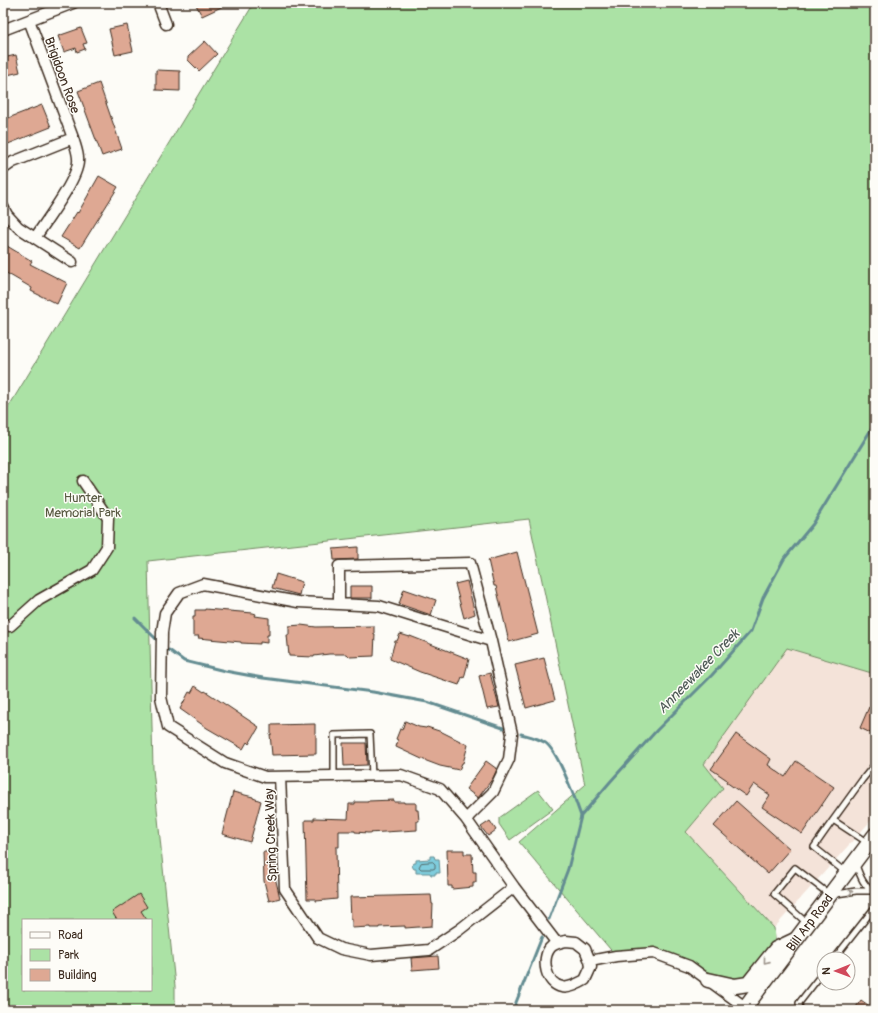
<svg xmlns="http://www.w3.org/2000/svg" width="878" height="1013" viewBox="0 0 878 1013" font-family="Pangolin,sans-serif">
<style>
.built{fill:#f4e3d9}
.green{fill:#abe2a5;stroke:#738662;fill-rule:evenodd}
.water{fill:#7fcddd;stroke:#648c91}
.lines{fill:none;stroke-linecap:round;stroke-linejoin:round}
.shore{stroke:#566b6a;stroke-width:1}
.stream{stroke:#648c91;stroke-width:3}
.building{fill:#dea893;stroke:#3b2a1e}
.service-casing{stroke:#3b2a1e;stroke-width:8}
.minor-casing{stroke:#3b2a1e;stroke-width:13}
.secondary-casing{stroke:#3b2a1e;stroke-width:17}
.service{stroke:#fdfcf7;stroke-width:5}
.minor{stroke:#fdfcf7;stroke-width:10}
.secondary{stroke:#fdfcf7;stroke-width:14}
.oneway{stroke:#9c938a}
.labels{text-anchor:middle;stroke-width:3;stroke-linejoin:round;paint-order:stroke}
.street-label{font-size:13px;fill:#3b2a1e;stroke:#fdfcf7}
.park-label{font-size:13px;fill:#575840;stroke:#fdfcf7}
.water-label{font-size:14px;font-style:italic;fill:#4f5b57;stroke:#fdfcf7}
</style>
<rect width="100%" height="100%" fill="#fdfcf7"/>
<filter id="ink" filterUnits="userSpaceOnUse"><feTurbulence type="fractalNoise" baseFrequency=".025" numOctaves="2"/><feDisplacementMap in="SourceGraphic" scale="8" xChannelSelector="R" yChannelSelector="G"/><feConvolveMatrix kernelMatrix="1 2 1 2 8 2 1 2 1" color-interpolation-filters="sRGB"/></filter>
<g filter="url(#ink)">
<path class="built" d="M787,648L875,674V816L774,928L686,832L723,788L704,764Z"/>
<path class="green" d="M254,3H875V674L787,648L704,764L723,788L686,832L774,928L776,949L735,986L654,953L616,956L519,842L585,785L529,519L148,561L153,769L175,986V1010H3V416ZM23,920H151V990H23Z
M538,790L553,809L510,840L499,824V818Z"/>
<path class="water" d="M430,856H434L435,859H439L440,873H435V875H431L430,873H416V869H414L412,866L414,863H416V860L430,859Z"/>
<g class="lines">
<path class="shore" d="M433,862L435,864V868L433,869H421L419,867L421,863Z"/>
<path class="stream" d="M135,618L159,642
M169,650L184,661L225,671L263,678L373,692L427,702L503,728
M521,734C528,736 537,738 544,742C557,748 576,801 581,816
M549,919L568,869L581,816L610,782L657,730L712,675L751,631L763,598L784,559L813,524L872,428L875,413
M513,1010L542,937"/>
</g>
<path class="building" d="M195,3H230L202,16Z
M127,25L133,51L115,55L109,29Z
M81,28L87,43L83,44L85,49L77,52L76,48L64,52L58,36Z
M205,41L217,54L199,71L188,60V57Z
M16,55L20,72L3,76V58Z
M156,70L180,71V91L156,90Z
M99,83L122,149L102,156L78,91Z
M42,105L51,127L3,146V120Z
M99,176L118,187L80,248L61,237L77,212L78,213Z
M7,246L32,261L30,264L67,283L57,304L31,291L32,288L3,271V253Z
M358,547V559L334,560L333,549Z
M517,552L538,634L509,642L496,586H494L488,560Z
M276,574L302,582L299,595L272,588Z
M467,581L475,614L464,618L455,584Z
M350,586H372V598H350Z
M404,589L436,600L431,615L399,604Z
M205,609L253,613L256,614L255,616L269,618V635H267V643L260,642V644L241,643V642L198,638L199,636H193V617H195V610H205Z
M301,625L316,627L374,626V634H375L374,656L350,657L347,654H329L314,656V657L289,656L287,635H289V626Z
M400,634L410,637V636L469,659L464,678L462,677L459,685L420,672L390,659L395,641H397Z
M544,658L555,700L526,708L515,665Z
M490,673L499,707L487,709L479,676Z
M195,686L204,692L205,691L259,727L249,744L247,742L243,749L207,728L180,709L189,692L191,693Z
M869,707L875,710V735L860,728Z
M405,721L419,727L426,728L427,727L442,732L468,745L463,763H462L459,770L440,766L424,760L396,747L398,740L396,739L400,729L402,730Z
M315,724V734H316V754L272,755L270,734L271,735V725Z
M736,734L771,759L768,765L785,777L796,761L834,787L802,834L762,807L770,795L754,784L746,796L726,782L727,780L711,769Z
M343,743H366L367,765L344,766Z
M486,761L497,769L493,778L478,798L466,789Z
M233,792L253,797V798L261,801L250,842L222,834Z
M394,800V802H404V803H416V810H418L419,821H417V830L368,833L355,832V831H339V847H336L337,899L316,901V899H307L305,820H314V818L348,819L349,804H355V802H368V801Z
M736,801L790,849L768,874L714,826Z
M490,821L496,830L488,836L481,827Z
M447,850H464V854H472L473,872H476V882H473V887L452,889V886H448Z
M263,852H275L276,857L275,877L280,898L269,901L264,881Z
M139,894L147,907L141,911L147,920H117L112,912Z
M431,895L432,904H433L432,926L405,928V926L379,927V928H370V927L352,928V919H351L350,897Z
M438,956L439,968L412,970L411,958Z
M861,1000L875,1010H854Z"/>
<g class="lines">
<defs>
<path id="service" d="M334,776V735L370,734L372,776
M833,820L862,780L875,764
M856,865C860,876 864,887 875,893
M845,872L814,847L833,820L868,843
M807,923L774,894L795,868L830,895L856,891H871
M834,959L875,907
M800,1010L799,1003L824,971"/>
<path id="minor" d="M158,3L166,24
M29,20L73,138C75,146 79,154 78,162C77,180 46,221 35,238
M3,30L73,3
M3,169L13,162L73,138
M3,207L7,215L18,227L72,262
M339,604V566L470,563L491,641
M3,624L10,626L39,600L92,570L107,547L108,518L83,481
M280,777L285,889L318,938L341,949L371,955L429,950L459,930L514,887
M466,819L493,792L509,759L512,734L491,641L379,606L298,602L203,584L179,593L165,613L162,632L161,697L168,727L225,763L265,777L401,775L440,789L466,819L514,887L556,942
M566,941L576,942L585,949L590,961L591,967L585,980C579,983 569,989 562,987C546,984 541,960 550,948C554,943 560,942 566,941Z
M590,961L616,956L654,953L689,966L749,1010"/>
<g id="secondary">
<path d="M708,980L735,986L748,984L776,949L795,940"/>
<path id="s1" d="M743,1010L875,835"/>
</g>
</defs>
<use href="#service" class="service-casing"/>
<use href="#minor" class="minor-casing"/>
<use href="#secondary" class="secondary-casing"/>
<use href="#service" class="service"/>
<use href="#minor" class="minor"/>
<use href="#secondary" class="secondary"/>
</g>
<defs><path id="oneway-chevron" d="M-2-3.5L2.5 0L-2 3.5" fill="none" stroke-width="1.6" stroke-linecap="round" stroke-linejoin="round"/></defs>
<g class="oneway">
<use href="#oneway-chevron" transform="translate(850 892) rotate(-10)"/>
<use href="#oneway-chevron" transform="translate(766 961) rotate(129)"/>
</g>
</g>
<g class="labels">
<g class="street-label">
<text transform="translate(63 75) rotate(70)" y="5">Brigidoon Rose</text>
<text transform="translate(270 835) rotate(-92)" y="5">Spring Creek Way</text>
<text dy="5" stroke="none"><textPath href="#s1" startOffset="110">Bill Arp Road</textPath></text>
</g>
<g class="park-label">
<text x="83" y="502">Hunter<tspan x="83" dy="15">Memorial Park</tspan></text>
</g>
<g class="water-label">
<text transform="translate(698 671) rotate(-46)" y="5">Anneewakee Creek</text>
</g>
</g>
<rect width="878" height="1013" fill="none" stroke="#fdfcf7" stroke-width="16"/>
<rect x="8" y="8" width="862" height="997" fill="none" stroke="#3b2a1e" stroke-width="1.5" filter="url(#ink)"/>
<rect x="22" y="919" width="130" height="72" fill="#fdfcf7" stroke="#afa8a0"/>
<rect x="30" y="932" width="20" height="6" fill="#fdfcf7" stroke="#afa8a0"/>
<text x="58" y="939" font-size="12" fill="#3b2a1e">Road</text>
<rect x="30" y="949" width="20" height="12" fill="#abe2a5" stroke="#afa8a0"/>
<text x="58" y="959" font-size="12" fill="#3b2a1e">Park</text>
<rect x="30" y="969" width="20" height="12" fill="#dea893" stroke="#afa8a0"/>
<text x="58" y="979" font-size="12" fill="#3b2a1e">Building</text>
<g transform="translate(836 971) rotate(269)"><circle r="19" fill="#fdfcf7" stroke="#afa8a0"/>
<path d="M0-3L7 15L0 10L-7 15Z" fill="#d1495b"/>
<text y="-6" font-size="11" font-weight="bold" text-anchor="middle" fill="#3b2a1e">N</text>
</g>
</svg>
